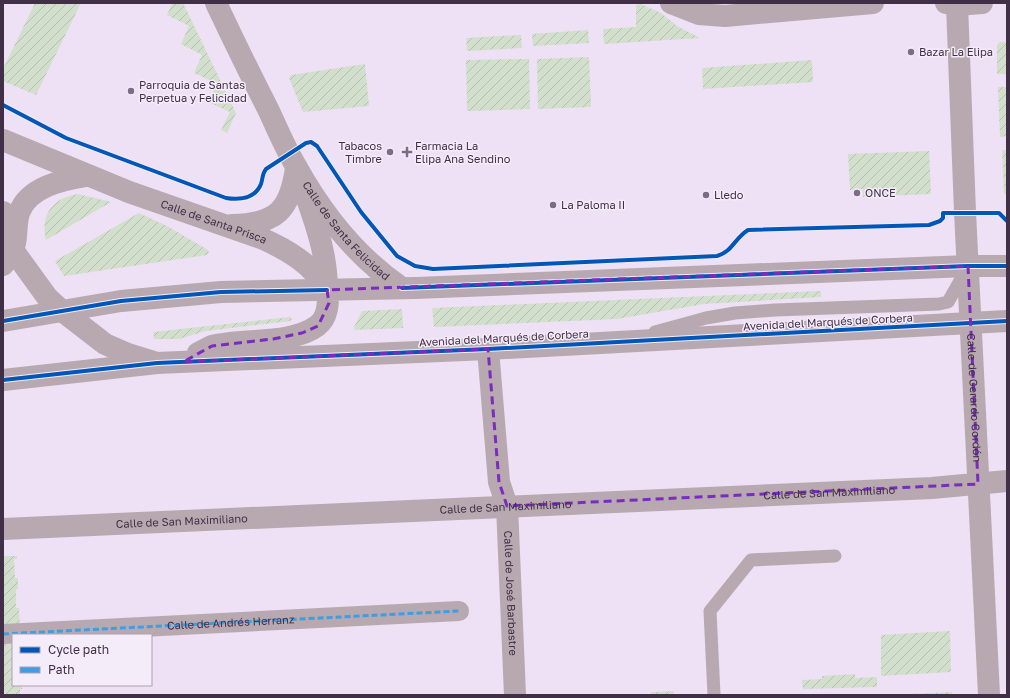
<svg xmlns="http://www.w3.org/2000/svg" width="1010" height="698" viewBox="0 0 1010 698" font-family="'Golos Text',sans-serif">
<style>
.garden{fill:url(#garden-furrows)}
.lines{fill:none;stroke-linecap:round;stroke-linejoin:round}
.service{stroke:#b7a9af;stroke-width:13}
.pedestrian{stroke:#b7a9af;stroke-width:20}
.minor{stroke:#b7a9af;stroke-width:22}
.tertiary{stroke:#b7a9af;stroke-width:22}
.quiet{stroke:#3f9de4;stroke-width:3;stroke-dasharray:6 3;stroke-linecap:butt}
.cycleway-casing{stroke:#f5ecf9;stroke-width:6}
.cycleway{stroke:#0057b8;stroke-width:4}
.marked{fill:none;stroke:#7b2cbf;stroke-width:3;stroke-dasharray:8 5;stroke-linejoin:round}
.poi-dot{fill:#7d6d84;stroke:#f5ecf9;stroke-width:1.5}
.labels{text-anchor:middle;stroke-width:3;stroke-linejoin:round;paint-order:stroke}
.poi-label{font-size:11px;fill:#402f47;stroke:#f5ecf9;text-anchor:start}
.street-label{font-size:11px;fill:#402f47;stroke:#f5ecf9}
</style>
<defs>
<pattern id="garden-furrows" width="10" height="10" patternUnits="userSpaceOnUse"><rect width="10" height="10" fill="#d3dfcd"/><path d="M-1 1l2-2M0 10L10 0M9 11l2-2" fill="none" stroke="#b6c0b1"/></pattern>
</defs>
<rect width="100%" height="100%" fill="#eee0f5"/>
<path class="garden" d="M35,3H81L36,95L3,81V69Z
M172,3H183L236,113L227,133L221,130L230,112L208,102L217,84L194,73L202,55L181,44L189,26L167,15Z
M641,4L661,13L677,26L700,38L604,44L603,29L636,27V5Z
M588,30L589,43L533,46L532,34Z
M521,35L522,48L467,51L466,38Z
M1000,42H1007V74H997V45Z
M589,57L591,107L538,109L537,59Z
M529,59L530,109L467,111L466,60Z
M812,60L813,82L703,89L702,68Z
M365,64L369,106L303,112L289,78L291,75Z
M998,87H1007V136L1000,137Z
M1002,150H1007V194H1004Z
M929,151L931,194L863,197V189L850,190L848,154Z
M78,194L111,202L46,240C40,214 53,198 78,194Z
M139,213L167,226L208,250L209,253L207,255L64,276L55,261Z
M821,291V297L704,304L617,319L434,327L432,308Z
M402,309L403,328L355,330L354,327L362,311Z
M290,317L292,319L290,321L206,331L179,339H154L153,332Z
M3,556H17V559H14L15,578H18V589H16V608H19L20,627L3,628Z
M950,631L951,672L881,676V635Z
M13,640V685H22V689H20V695H3V641Z
M855,674V678L877,677V687L803,689L802,680L822,679V676Z
M674,691V695H651V692Z
M952,692V695H887Z"/>
<g class="lines">
<path class="service" d="M655,332L706,318L735,313L775,310L939,304L948,302L965,272
M714,695L710,611L751,560L835,556"/>
<path class="pedestrian" id="s1" d="M3,634L459,611"/>
<g class="minor">
<path id="s2" d="M216,3C233,39 250,74 268,109C277,128 285,148 296,166C322,213 358,258 402,288"/>
<path d="M671,3L699,14L725,16L873,3"/>
<path d="M946,3L957,5L982,3"/>
<path id="s3" d="M957,5L965,212L989,695"/>
<path id="s4" d="M3,140L129,192L261,238C288,250 312,264 327,290"/>
<path d="M306,196C317,227 327,256 327,290"/>
<path d="M3,212L13,250L47,297L61,310L105,344L128,354L157,363"/>
<path d="M232,225C276,224 290,211 296,168"/>
<path d="M3,265C6,261 12,255 13,250C18,239 15,225 19,213C28,187 62,180 86,176"/>
<path id="s5" d="M488,349L499,482L507,506L515,695"/>
<path id="s6" d="M3,529L932,488L1007,481"/>
</g>
<path class="tertiary" d="M3,321L121,301L221,292L416,288L968,266H1007
M198,353C202,351 207,348 212,346C242,338 291,345 317,326C328,318 329,302 327,290
M3,380L157,363L488,349L1007,321"/>
<path class="quiet" d="M3,634L459,611"/>
<defs>
<path id="cycleway" d="M3,105L66,138L226,198C239,200 255,199 261,184C263,178 262,174 266,169L306,143L311,142L317,146L361,212L397,256L415,266L433,269L717,256C733,251 734,239 748,230L929,225L940,221L943,218V213H999L1007,221
M402,288L968,266H1007
M3,321L121,301L221,292L327,290
M3,380L157,363L488,349L1007,321"/>
</defs>
<use href="#cycleway" class="cycleway-casing"/>
<use href="#cycleway" class="cycleway"/>
</g>
<path class="marked" d="M968,266L978,484L507,506L499,482L488,349L183,362L212,346L273,339L302,333L318,326L329,303L327,290Z"/>
<g class="poi-dot">
<circle cx="911" cy="52" r="4"/>
<circle cx="131" cy="91" r="4"/>
<circle cx="390" cy="152" r="4"/>
<path d="M405 146h4v4h4v4h-4v4h-4v-4h-4v-4h4z"/>
<circle cx="857" cy="193" r="4"/>
<circle cx="706" cy="195" r="4"/>
<circle cx="553" cy="205" r="4"/>
</g>
<g class="labels">
<g class="poi-label">
<text x="919" y="56">Bazar La Elipa</text>
<text x="139" y="89">Parroquia de Santas<tspan x="139" dy="13">Perpetua y Felicidad</tspan></text>
<text x="382" y="150" text-anchor="end">Tabacos<tspan x="382" dy="13">Timbre</tspan></text>
<text x="415" y="150">Farmacia La<tspan x="415" dy="13">Elipa Ana Sendino</tspan></text>
<text x="865" y="197">ONCE</text>
<text x="714" y="199">Lledo</text>
<text x="561" y="209">La Paloma II</text>
</g>
<g class="street-label">
<text dy="4" stroke="none"><textPath href="#s4" startOffset="226">Calle de Santa Prisca</textPath></text>
<text dy="4" stroke="none"><textPath href="#s2" startOffset="264">Calle de Santa Felicidad</textPath></text>
<text transform="translate(828 322) rotate(-3)" y="4">Avenida del Marqués de Corbera</text>
<text transform="translate(504 338) rotate(-3)" y="4">Avenida del Marqués de Corbera</text>
<text dy="4" stroke="none"><textPath href="#s3" startOffset="393">Calle de Gerardo Cordón</textPath></text>
<text dy="4" stroke="none"><textPath href="#s6" startOffset="827">Calle de San Maximiliano</textPath></text>
<text dy="4" stroke="none"><textPath href="#s6" startOffset="503">Calle de San Maximiliano</textPath></text>
<text dy="4" stroke="none"><textPath href="#s6" startOffset="179">Calle de San Maximiliano</textPath></text>
<text dy="4" stroke="none"><textPath href="#s5" startOffset="246">Calle de José Barbastre</textPath></text>
<text dy="4" stroke="none"><textPath href="#s1" startOffset="228">Calle de Andrés Herranz</textPath></text>
</g>
</g>
<rect width="1010" height="698" fill="none" stroke="#402f47" stroke-width="8"/>
<rect x="12" y="634" width="140" height="52" fill="#f5ecf9" stroke="#ada0b2"/>
<rect x="20" y="647" width="20" height="6" fill="#0057b8" stroke="#ada0b2"/>
<text x="48" y="654" font-size="12" fill="#402f47">Cycle path</text>
<rect x="20" y="667" width="20" height="6" fill="#3f9de4" stroke="#ada0b2"/>
<text x="48" y="674" font-size="12" fill="#402f47">Path</text>
</svg>
